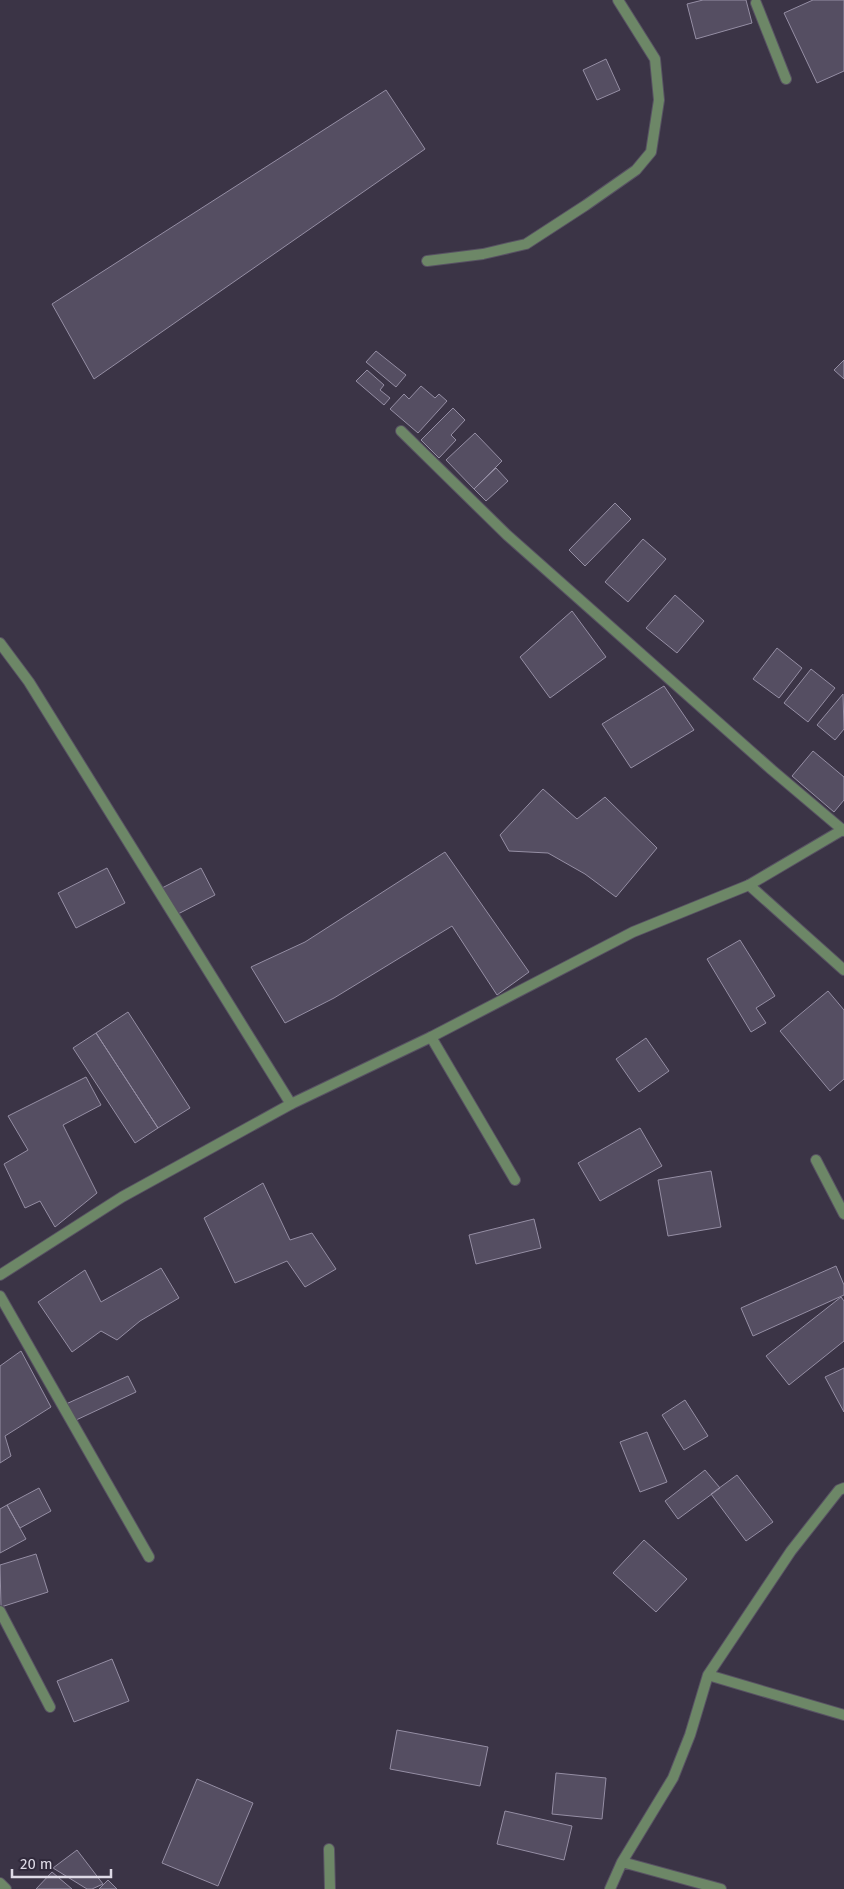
<svg xmlns="http://www.w3.org/2000/svg" width="844" height="1889" viewBox="0 0 844 1889" font-family="'Fira Sans',sans-serif">
<style>
.building{fill:#554e62;stroke:#958ea4}
.lines{fill:none;stroke-linecap:round;stroke-linejoin:round}
.minor-casing{stroke:#585263;stroke-width:12}
.tertiary-casing{stroke:#585263;stroke-width:12}
.minor{stroke:#6d8767;stroke-width:10}
.tertiary{stroke:#6d8767;stroke-width:10}
</style>
<rect width="100%" height="100%" fill="#3b3446"/>
<path class="building" d="M703,0H746L752,23L696,39L687,4Z
M813,0H844V71L817,83L784,13Z
M606,59L620,90L597,100L583,70Z
M386,90L425,149L94,379L52,304Z
M376,351L406,375L396,387L366,362Z
M844,360V379L834,370Z
M367,370L384,385L380,390L390,398L384,405L356,381Z
M421,386L435,398L439,394L447,401L418,433L390,409L404,394L409,399Z
M453,408L465,420L451,435L456,440L439,458L421,440Z
M475,433L502,461L474,489L446,460Z
M496,468L508,481L486,501L474,489Z
M615,503L631,519L585,566L569,550Z
M643,539L666,559L628,602L605,582Z
M675,595L704,621L677,653L646,628Z
M572,611L606,657L550,698L520,657Z
M777,648L802,668L779,698L753,679Z
M811,669L835,688L808,722L784,703Z
M664,686L694,730L631,768L602,724Z
M843,694L844,729L835,740L817,725Z
M813,751L844,777V800L834,812L792,776Z
M543,789L577,819L605,797L657,848L616,897L585,874L548,853L509,851L500,835Z
M445,852L529,972L497,995L452,926L334,998L285,1023L251,967L305,942Z
M107,868L125,903L76,928L58,893Z
M201,868L215,895L176,915L162,888Z
M740,940L775,996L756,1008L766,1023L751,1032L707,959Z
M828,991L844,1010V1079L830,1091L780,1031Z
M128,1012L190,1108L158,1128L96,1033Z
M96,1033L158,1128L135,1143L73,1048Z
M646,1038L669,1071L639,1092L616,1059Z
M86,1077L101,1105L63,1125L97,1193L55,1227L40,1201L25,1208L4,1164L28,1150L8,1116Z
M640,1128L662,1166L600,1201L578,1163Z
M711,1171L721,1227L668,1236L658,1180Z
M263,1183L290,1240L312,1233L336,1269L305,1287L287,1261L235,1283L204,1218Z
M534,1219L541,1248L476,1264L469,1235Z
M836,1266L844,1285V1295L753,1336L741,1308Z
M161,1268L179,1298L140,1321L117,1340L101,1331L72,1352L38,1302L85,1270L101,1302Z
M841,1297L844,1301V1341L789,1385L766,1356Z
M21,1351L51,1407L5,1436L11,1456L0,1463V1366Z
M844,1368V1412L825,1377Z
M128,1376L136,1392L74,1421L66,1404Z
M685,1400L708,1436L684,1450L662,1415Z
M647,1432L667,1482L640,1492L620,1442Z
M705,1470L720,1488L678,1519L665,1501Z
M737,1475L773,1522L746,1541L711,1494Z
M39,1488L51,1511L20,1528L7,1505Z
M7,1505L26,1539L0,1553V1509Z
M644,1540L687,1579L656,1612L613,1573Z
M36,1554L48,1592L1,1607L0,1565Z
M112,1659L129,1701L74,1722L57,1681Z
M397,1730L488,1747L480,1786L390,1769Z
M556,1773L606,1778L602,1819L552,1814Z
M197,1779L253,1803L218,1886L162,1863Z
M505,1811L572,1826L564,1860L497,1844Z
M77,1850L103,1884L92,1889H87L53,1868Z
M52,1872L72,1889H36Z
M108,1880L117,1889H99Z"/>
<g class="lines">
<defs>
<path id="minor" d="M756,3L786,79
M427,261L483,254L526,244L586,205L636,170L651,152L659,100L655,59L618,0
M401,431L507,535L772,770L844,831
M0,643L29,682L291,1104
M749,885L844,970
M431,1037L515,1180
M816,1160L844,1214
M0,1296L149,1557
M0,1611L50,1707
M708,1675L844,1715
M329,1849L330,1889
M622,1862L721,1889
M0,1883L6,1889
M610,1889L622,1862L673,1778L690,1735L708,1675L791,1551L839,1490L844,1488"/>
<path id="tertiary" d="M0,1275L122,1197L291,1104L431,1037L633,932L749,885L844,829"/>
</defs>
<use href="#minor" class="minor-casing"/>
<use href="#tertiary" class="tertiary-casing"/>
<use href="#minor" class="minor"/>
<use href="#tertiary" class="tertiary"/>
</g>
<path d="M12 1869v8h99v-8" fill="none" stroke="#dedae6" stroke-width="2.5"/>
<text x="20" y="1869" font-size="15" fill="#dedae6" stroke="#312a3c" stroke-width="4" paint-order="stroke">20 m</text>
</svg>
